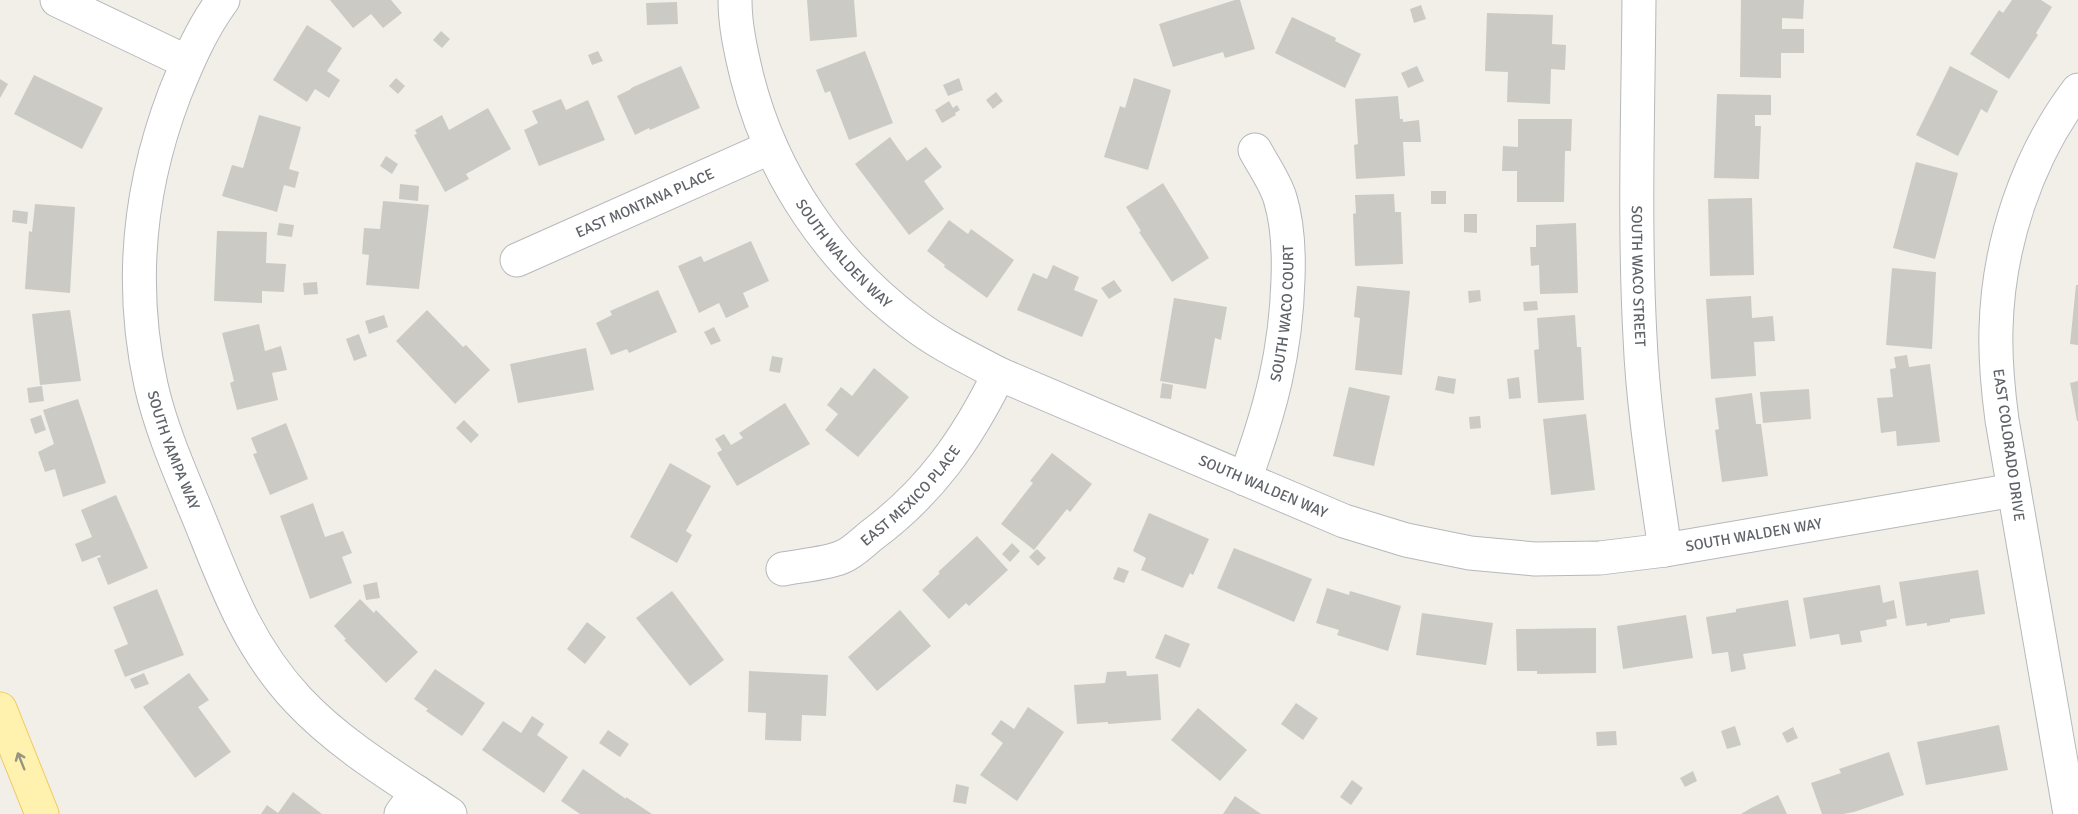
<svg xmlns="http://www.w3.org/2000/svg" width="2078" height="814" viewBox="0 0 2078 814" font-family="Signika,sans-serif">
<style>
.building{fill:#cccac5}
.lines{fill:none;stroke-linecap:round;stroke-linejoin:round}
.minor-casing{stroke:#b5b8bc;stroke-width:35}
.major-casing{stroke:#f2c960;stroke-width:35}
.minor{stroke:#fff;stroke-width:33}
.major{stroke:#fff2af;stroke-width:33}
.oneway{stroke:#979581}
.labels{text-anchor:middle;stroke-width:4.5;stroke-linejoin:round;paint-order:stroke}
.street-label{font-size:15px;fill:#5f6368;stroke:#fff}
</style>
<rect width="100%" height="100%" fill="#f1efe8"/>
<path class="building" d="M330,0H391L402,13L383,28L371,14L353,28Z
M807,0H854L857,37L810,41Z
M1235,0H1240L1255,49L1225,58L1223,52L1173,67L1159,24Z
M1741,0H1804L1803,19L1782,18V29H1804V53H1781V78L1740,77Z
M2012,0H2041L2052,7L2036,33L2038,35L2009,79L1970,54L1999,10L2003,13Z
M677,2L678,24L647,25L646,3Z
M1421,5L1426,19L1414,23L1410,9Z
M1487,13L1553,15L1552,44L1566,45L1565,70L1551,69L1550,104L1507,102L1508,72L1485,71Z
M1292,17L1336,38L1335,41L1361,54L1345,88L1275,53Z
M307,25L342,48L327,71L340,80L329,98L315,89L307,102L273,80Z
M441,31L450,39L442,48L433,40Z
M598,51L603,61L592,65L588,55Z
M865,51L893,123L849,140L830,91L825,93L816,70Z
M681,66L700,108L650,130L649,128L635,135L617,96L631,89V88Z
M1417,66L1424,81L1408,88L1401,73Z
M1950,66L1998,91L1987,113L1981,109L1958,156L1916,135Z
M34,75L103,108L82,149L14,114Z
M396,78L405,86L398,94L389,86Z
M959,78L963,90L948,96L943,85Z
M1134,78L1171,90L1148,170L1104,157L1120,106L1125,108Z
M0,79L8,84L0,98Z
M996,92L1003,101L993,109L986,100Z
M1717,94L1771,95V115H1755V126H1761L1759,179L1714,178Z
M1398,96L1400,119H1403V122L1419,120L1421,142H1403L1405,176L1356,179L1354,145L1358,144L1355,99Z
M561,99L566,110L588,100L605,140L539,166L524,130L538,123L532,111Z
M949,101L953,108L957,105L960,110L955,113L956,115L942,123L935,110Z
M488,108L511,149L466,174L469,179L445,192L414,135L417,134L415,130L442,115L449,130Z
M259,115L301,127L289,169L299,172L295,188L284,185L277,212L222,196L232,165L243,168Z
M1518,119H1572L1571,151H1565L1564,202H1517V171H1502L1503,146L1518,147Z
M890,137L907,161L926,147L942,167L924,181L944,209L909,235L855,164Z
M386,156L398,164L392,174L380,166Z
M1916,162L1958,173L1935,259L1893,248Z
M1163,183L1209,258L1172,282L1139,232L1141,231L1126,207Z
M400,184L419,186L418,201L399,199Z
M1431,191H1446V204H1431Z
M1394,194L1395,212H1401L1403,264L1355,266L1353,214L1356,213L1355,195Z
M1752,198L1754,275L1710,276L1708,199Z
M383,201L429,205L419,289L366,285L369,255L362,254L364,228L380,229Z
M35,204L75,207L70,293L25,289L29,231L32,232Z
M13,210L28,212L27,224L12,222Z
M1464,214H1477V233L1464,232Z
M949,220L968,234L971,229L1014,260L987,298L944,267L945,265L927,251Z
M279,223L294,225L292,237L277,235Z
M1576,223L1578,293L1540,294L1539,265L1531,266L1530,247H1536V225Z
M217,231L267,232L266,263L286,264L284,292L262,291V303L214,301Z
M751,241L769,281L743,293L749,307L726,318L719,303L699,313L678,266L701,256L704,262Z
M1053,265L1079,277L1074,290L1098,300L1082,337L1017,310L1033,273L1047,279Z
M1892,268L1936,272L1932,349L1886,345Z
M1114,280L1122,291L1109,299L1101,288Z
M317,282L318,294L304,295L303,283Z
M2076,285H2078V345L2070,344Z
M1357,286L1410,291L1402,375L1355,370L1360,318L1354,317Z
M658,290L677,332L629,353L627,349L611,355L596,323L612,315L610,311Z
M1480,290L1481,301L1469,303L1468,291Z
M1751,296L1752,318L1773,316L1775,341L1754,342L1756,376L1711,379L1706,299Z
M1174,298L1227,307L1221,340L1215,338L1206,389L1160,381Z
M1537,301L1538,310L1524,311L1523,302Z
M70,310L81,381L40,385L32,314Z
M427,310L463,347L466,345L490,370L455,404L396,341Z
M384,315L388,327L369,334L365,321Z
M1575,315L1577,347H1581L1584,400L1538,403L1534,350L1539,349L1537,318Z
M259,324L265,351L281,346L287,370L272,373L278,400L237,410L230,383L234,381L222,333Z
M714,327L721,341L711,345L704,332Z
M359,334L367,356L354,361L346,339Z
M586,348L594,390L518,403L510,364Z
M1907,355L1909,367L1930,364L1940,442L1897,446L1896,431L1881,433L1877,398L1893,397L1890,369L1896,368L1894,357Z
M772,356L783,358L780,373L769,371Z
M874,368L909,397L858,457L825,430L838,414L827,405L841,387L852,396Z
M1438,376L1456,379L1454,394L1435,390Z
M1519,377L1521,398L1509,399L1507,379Z
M2078,381V421H2077L2070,383Z
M1162,383L1173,385L1171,399L1160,398Z
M42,386L44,401L29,403L27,388Z
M1349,387L1390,396L1374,466L1333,456Z
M1809,389L1811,419L1763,423L1760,392Z
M1752,393L1756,424H1761L1768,476L1722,482L1715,430L1719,429L1715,398Z
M78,399L106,483L63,497L55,469L45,472L38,452L54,444L43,410Z
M785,403L810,444L737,486L717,453L722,450L715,439L724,434L731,445L743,438L739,433Z
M1586,414L1595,490L1551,495L1543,419Z
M41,415L46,430L35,434L30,419Z
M1480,416L1481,428L1470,429L1469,417Z
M464,420L479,435L471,443L456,428Z
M286,423L308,479L270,495L253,454L257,453L251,438Z
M1052,453L1092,484L1070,512L1067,509L1034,550L1001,524L1033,483L1030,481Z
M670,463L711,486L686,531L692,535L677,563L630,537Z
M116,495L148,568L108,585L97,558L101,557L100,555L82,562L75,544L92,537L81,510Z
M313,503L325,537L343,531L352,553L342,557L352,583L310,599L280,516Z
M1149,513L1209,539L1193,575L1190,573L1183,588L1141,570L1146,558L1133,551Z
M977,536L1008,570L969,606L966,603L949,619L922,590L940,573L938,572Z
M1012,543L1020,551L1010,562L1002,554Z
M1234,548L1312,579L1294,622L1217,588Z
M1037,549L1046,558L1038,566L1029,557Z
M1118,567L1129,571L1124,583L1113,579Z
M1978,570L1985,614L1950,619V622L1927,626V623L1906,626L1899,582Z
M377,582L380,598L366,600L363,585Z
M1880,585L1883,603L1894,600L1897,618L1886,620L1887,626L1860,631L1862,642L1841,645L1839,634L1810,639L1803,598Z
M1327,588L1349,595L1350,591L1401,606L1388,651L1337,635L1339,630L1316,623Z
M157,589L184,655L125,677L114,650L128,644L113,607Z
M672,591L724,660L690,686L636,618Z
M360,599L374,613L376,610L418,652L386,683L344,640L346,639L334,626Z
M1788,600L1796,646L1743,654L1746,669L1731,672L1728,652L1712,654L1706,617L1736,612V609Z
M900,610L931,646L877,691L848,657Z
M1422,613L1493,623L1486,665L1416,655Z
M1686,615L1693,658L1623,669L1617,626Z
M587,622L606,637L585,664L567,649Z
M1596,628V673L1537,674V671H1517L1516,629Z
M1165,634L1190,644L1180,668L1155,658Z
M435,669L485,703L462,736L426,711L428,709L414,699Z
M749,671L828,675L826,716L802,715L801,741L765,740L766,713L748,712Z
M1126,671L1127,676L1158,674L1161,720L1108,724V722L1077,724L1074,685L1105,683L1107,672Z
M144,673L149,684L135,689L130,679Z
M189,673L209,700L198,707L231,752L195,778L143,707Z
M1296,703L1318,718L1303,740L1281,724Z
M1028,707L1064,732L1017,801L980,775L1003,743L991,734L1001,720L1014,729Z
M1198,708L1247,750L1220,781L1171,740Z
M532,716L544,724L537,735L568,757L544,793L482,750L503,721L521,733Z
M1999,725L2008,770L1926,785L1917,742Z
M1735,726L1741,745L1727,749L1721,731Z
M1793,727L1798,738L1787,743L1782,733Z
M608,730L629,744L620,757L599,743Z
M1616,731L1617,745L1597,746L1596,732Z
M1889,752L1904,795L1854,812L1843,814H1822L1811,783L1841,773L1839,769Z
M583,769L626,799V797L652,814H580L561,801Z
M1693,771L1697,781L1685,787L1680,778Z
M1352,780L1363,788L1351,805L1340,797Z
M956,784L969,787L966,804L953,802Z
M293,792L322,814H261L267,805L278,813Z
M1778,795L1787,814H1741L1751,808Z
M1235,796L1261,814H1223Z"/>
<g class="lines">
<defs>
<g id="minor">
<path d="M57,0L187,62"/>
<path id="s1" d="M223,0C202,28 188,61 175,93C139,187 129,285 151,385C162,434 184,481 203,528C228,591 250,649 298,700C341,746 398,779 450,814"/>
<path id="s2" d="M735,0C735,26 741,52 747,77C772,176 831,262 912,323C939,344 969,358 999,374L1344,521L1406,540L1470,553L1535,559L1600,558L1665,550L2014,490"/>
<path id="s3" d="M1639,0C1638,113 1634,225 1640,337C1643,409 1655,480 1665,550"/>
<path id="s4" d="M517,260L771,147"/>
<path id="s5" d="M1245,479C1270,411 1286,353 1288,279C1289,253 1288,224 1280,198C1275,182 1263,165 1255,150"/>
<path id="s6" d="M783,569C798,566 830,563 842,557C853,553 863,542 872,535C931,491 967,439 999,374"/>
<path d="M401,814L417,792"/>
<path d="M2070,814L2002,420C1998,390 1995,360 1996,329C1998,245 2027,157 2078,90"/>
</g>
<path id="major" d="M0,709L42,814"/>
</defs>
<use href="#minor" class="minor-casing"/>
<use href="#major" class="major-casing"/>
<use href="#minor" class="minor"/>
<use href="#major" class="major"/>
</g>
<defs><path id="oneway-shaft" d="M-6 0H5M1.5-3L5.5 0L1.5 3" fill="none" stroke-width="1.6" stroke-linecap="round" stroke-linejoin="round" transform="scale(1.5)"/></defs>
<use class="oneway" href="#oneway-shaft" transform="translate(21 761) rotate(-112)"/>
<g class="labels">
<g class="street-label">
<text dy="5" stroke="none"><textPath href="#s4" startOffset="140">EAST MONTANA PLACE</textPath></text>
<text dy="5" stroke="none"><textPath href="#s2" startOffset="282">SOUTH WALDEN WAY</textPath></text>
<text dy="5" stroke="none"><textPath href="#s3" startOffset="276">SOUTH WACO STREET</textPath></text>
<text dy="5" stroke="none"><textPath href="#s5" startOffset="171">SOUTH WACO COURT</textPath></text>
<text transform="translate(2009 445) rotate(82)" y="5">EAST COLORADO DRIVE</text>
<text dy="5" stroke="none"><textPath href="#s1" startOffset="471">SOUTH YAMPA WAY</textPath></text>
<text dy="5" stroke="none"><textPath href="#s2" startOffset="768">SOUTH WALDEN WAY</textPath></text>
<text dy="5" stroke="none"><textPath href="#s6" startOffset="153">EAST MEXICO PLACE</textPath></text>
<text dy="5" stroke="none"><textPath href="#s2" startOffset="1272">SOUTH WALDEN WAY</textPath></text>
</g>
</g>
</svg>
